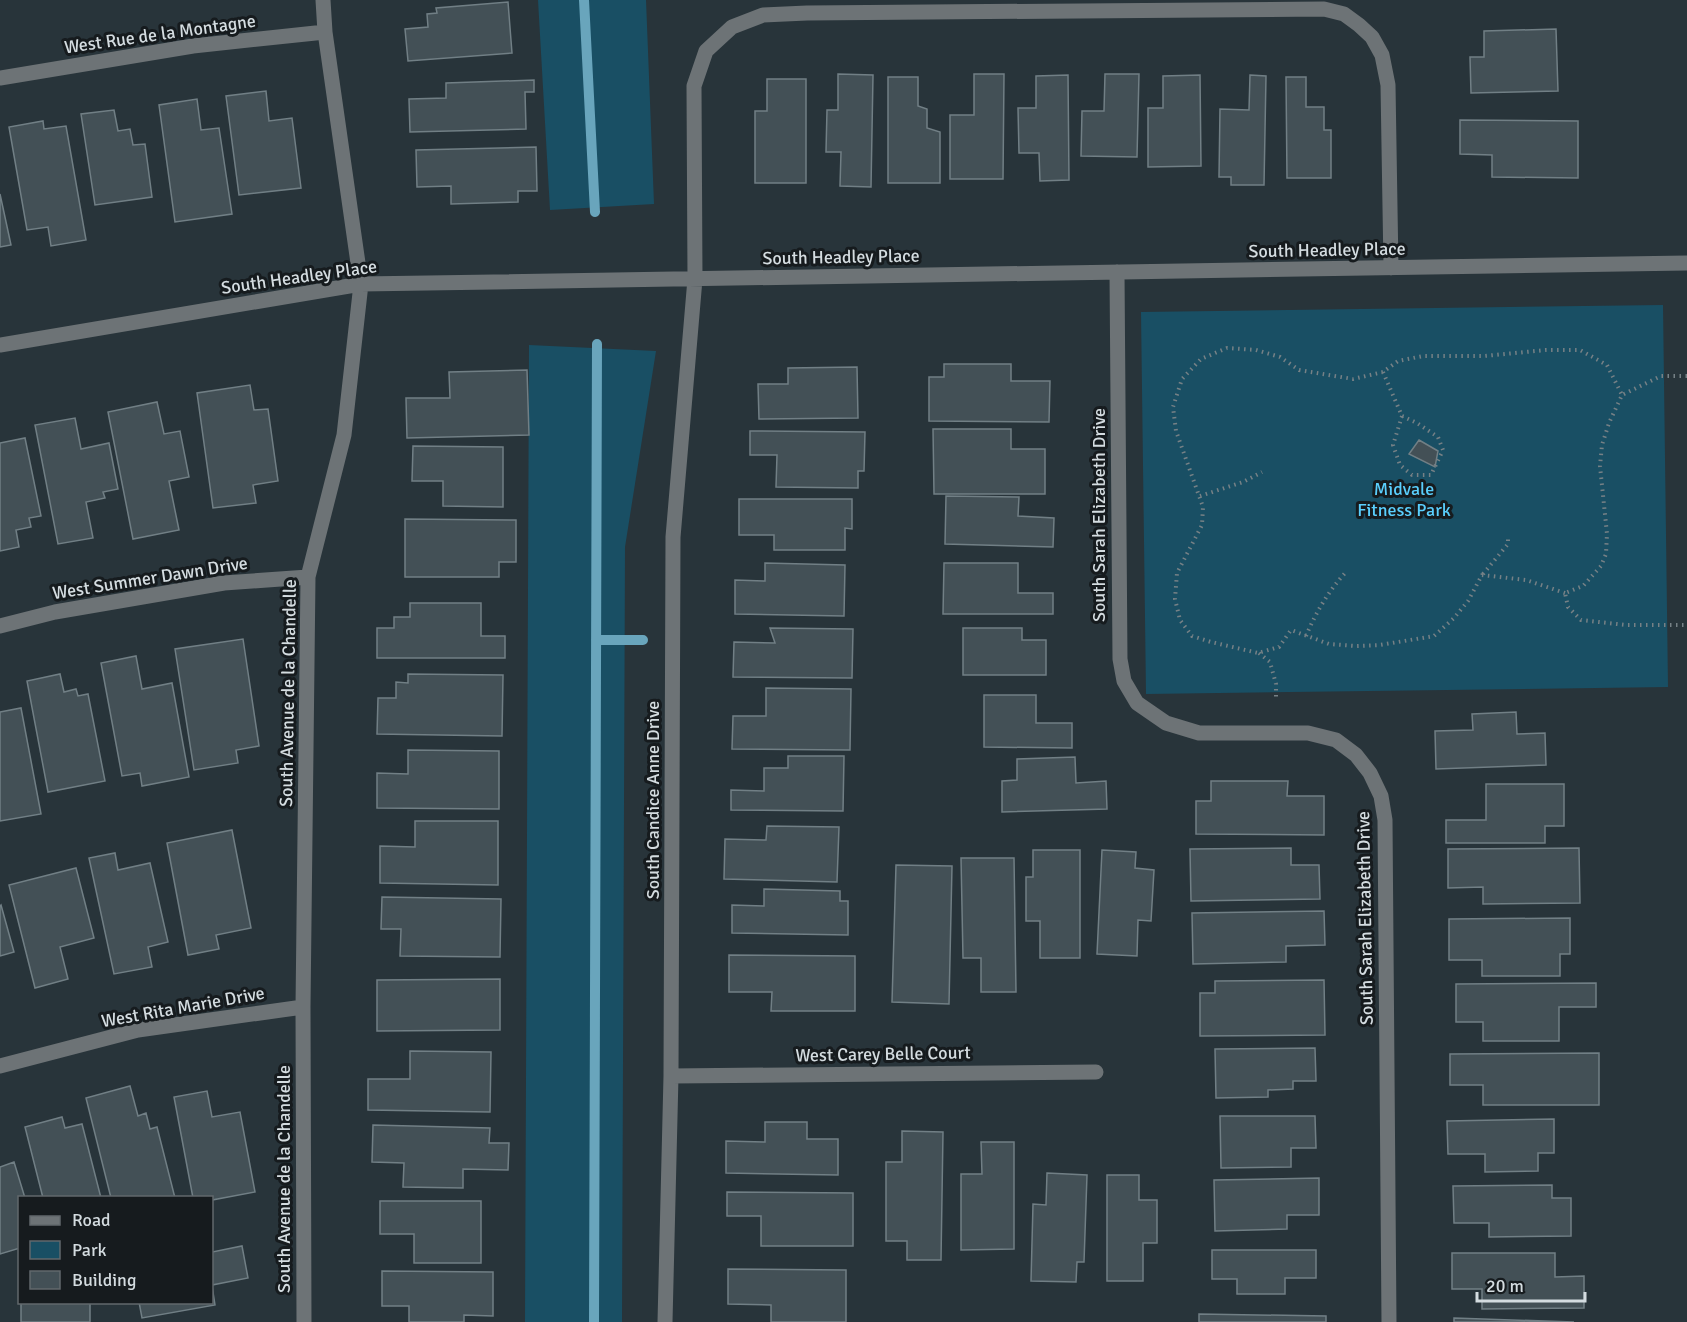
<svg xmlns="http://www.w3.org/2000/svg" width="1687" height="1322" viewBox="0 0 1687 1322" font-family="Signika,sans-serif">
<style>
.green{fill:#194f64}
.lines{fill:none;stroke-linecap:round;stroke-linejoin:round}
.stream{stroke:#69a5bc;stroke-width:10}
.building{fill:#435056;stroke:#717f85;stroke-width:1.5}
.path{stroke:#768186;stroke-width:4;stroke-dasharray:1.5 4.5;stroke-linecap:butt}
.minor{stroke:#6d7376;stroke-width:15}
.labels{text-anchor:middle;stroke-width:6;stroke-linejoin:round;paint-order:stroke}
.street-label{font-size:18px;fill:#d4dce0;stroke:#161b1e}
.park-label{font-size:18px;fill:#5acffd;stroke:#161b1e}
</style>
<rect width="100%" height="100%" fill="#28343a"/>
<path class="green" d="M538,0H646L654,204L550,210Z
M1663,305L1668,687L1146,694L1141,312Z
M529,345L656,351L625,547L622,1322H525Z"/>
<g class="lines">
<path class="stream" d="M584,0L595,212
M596,640H643
M594,1322L597,344"/>
</g>
<path class="building" d="M508,2L512,53L408,61L405,29L428,27L427,14L437,13L436,8Z
M1556,29L1558,91L1471,93L1470,57H1484V31Z
M838,74L873,75L871,187L840,186L841,152H826L827,110H838Z
M974,74H1004L1003,179H950V115H974Z
M1105,74H1139L1137,157L1081,156L1082,111H1104Z
M1068,75L1069,180L1040,181L1039,153H1019L1018,108H1036V76Z
M1200,75L1201,166L1148,167V108H1163V76Z
M1250,75L1266,76L1264,185H1231V177H1219L1220,109L1249,110Z
M888,77H918V106L927,109V128L940,132V183H888Z
M1286,77H1306V107H1324V130H1331V178H1287Z
M767,79H806V183H755V111H767Z
M534,80V92H525L526,129L410,132L409,99L446,98V83Z
M266,91L269,121L292,118L301,188L239,195L226,96Z
M197,99L201,130L219,128L232,214L175,222L159,105Z
M114,110L118,131L130,129L133,145L145,144L152,197L95,205L81,114Z
M1460,120L1578,121V178L1492,177V155L1460,154Z
M43,121L44,129L66,126L86,240L51,246L48,227L27,230L9,127Z
M536,147L537,191H518V202L451,204V186L417,187L416,150Z
M0,194L11,245L0,247Z
M944,364H1011V381H1050L1049,422L929,421V377H944Z
M857,367L858,418L759,419L758,384H788V368Z
M527,370L529,435L407,438L406,398H450L449,372Z
M250,385L254,410L268,409L278,481L253,485L256,503L213,508L197,393Z
M157,402L164,434L180,431L189,477L169,481L179,530L133,539L108,412Z
M75,418L81,449L109,443L118,489L103,492L105,498L86,502L93,538L58,544L35,425Z
M933,429H1011V449H1045V494H934Z
M750,431L865,432L864,471H858V488L776,487L777,455H750Z
M25,438L41,516L29,518L31,527L16,530L19,547L0,551V443Z
M1419,440L1438,451L1435,467L1409,454Z
M413,446L503,447V507L443,506V481H412Z
M946,496L1019,497L1018,516L1054,518L1053,547L945,544Z
M739,499H852V529L845,528V550H774V535H739Z
M405,519L516,520V562H499V577H405Z
M765,563L845,565L844,616L735,614V580L765,581Z
M944,563H1018V593H1053V614H943Z
M410,603H481V636H505V658H377V628H394V617H410Z
M770,628L853,629L852,678L733,677L734,642L775,643Z
M963,628H1022V640H1046V675H963Z
M243,639L259,746L236,750L238,763L194,770L175,649Z
M136,656L142,689L172,683L189,777L142,786L140,773L122,776L101,663Z
M60,674L64,692L76,689L78,696L88,694L105,781L48,792L27,681Z
M408,674L503,675L502,736L377,734L378,698H396V682L408,683Z
M766,688L851,689L850,750L732,749L733,716H766Z
M984,695H1036V723H1072V748L984,747Z
M21,708L41,814L0,821V712Z
M1516,712L1517,734L1545,733L1546,765L1436,769L1435,731L1473,730L1472,714Z
M408,750L499,751V809L377,808V773L408,774Z
M788,756H844L843,811L731,810V790L764,791V768H788Z
M1075,757L1076,783L1106,781L1107,809L1002,812V781L1017,780V759Z
M1211,781H1288L1287,796H1324V835L1196,834V801H1211Z
M1486,784H1564V826H1545V843H1446V820H1486Z
M415,821H498V885L380,883V846L415,847Z
M767,826L839,827L837,882L724,879L725,839L766,840Z
M232,830L251,928L216,935L219,949L188,955L167,843Z
M1291,848V865H1319L1320,899L1191,901L1190,849Z
M1579,848L1580,903L1483,904V887L1448,888V849Z
M1033,850H1080V958H1040V921H1026V877H1033Z
M1102,850L1136,852L1135,868L1154,870L1151,921L1138,920L1137,956L1097,954Z
M115,853L118,870L150,863L168,942L148,947L152,967L114,974L89,858Z
M961,858H1014L1016,992H981V958H963Z
M896,865L952,866L949,1004L892,1002Z
M76,868L94,938L60,947L68,979L35,988L9,885Z
M764,889L840,891V901H848V935L732,933V905L764,906Z
M382,897L501,899L500,957L400,956L401,929H381Z
M1,905L14,952L0,956V906Z
M1324,911L1325,945L1286,946V962L1193,964L1192,913Z
M1570,918V954H1560V976H1482V960H1449V919Z
M729,955L855,956V1011H771L772,992H729Z
M500,979V1030L377,1031V980Z
M1324,980L1325,1035L1200,1036V993H1215V981Z
M1596,983V1007H1559V1041H1483V1022H1456V984Z
M1315,1048L1316,1081H1293V1089L1268,1090V1097L1216,1098L1215,1049Z
M410,1051L491,1052L490,1112L368,1110V1079H410Z
M1599,1053V1105H1483V1085H1450V1054Z
M130,1086L138,1116L146,1113L150,1129L157,1127L175,1198H111L86,1098Z
M207,1091L212,1117L240,1112L255,1192L212,1200V1198H193L174,1097Z
M1220,1116H1315L1316,1148H1291V1167L1221,1168Z
M62,1117L65,1128L82,1124L101,1198H43L25,1127Z
M1554,1119V1153H1538V1171L1485,1172V1154H1448L1447,1121Z
M765,1122H807V1139H838V1175L726,1173V1141L765,1142Z
M373,1125L490,1128L489,1143H509L508,1170L463,1169V1188L403,1187L404,1163L372,1162Z
M902,1131L943,1132L941,1260H907V1241H886V1162H902Z
M981,1142H1014V1249L961,1250V1174H982Z
M14,1162L25,1198H20V1248L0,1254V1167Z
M1047,1173L1087,1175L1084,1262H1077L1076,1282L1031,1281L1033,1204L1046,1205Z
M1107,1175H1139V1200H1157V1243H1143V1281H1107Z
M1319,1178V1215H1287V1229L1215,1231L1214,1180Z
M1552,1185V1198H1571V1236L1489,1237V1223H1454L1453,1186Z
M727,1192L853,1193V1246H761V1216H727Z
M380,1201H481V1263H414V1234H380Z
M242,1246L248,1278L212,1285V1252Z
M1212,1250H1316V1278H1285V1294H1237V1279H1212Z
M1452,1253H1555V1277L1584,1276V1308L1482,1309V1289H1452Z
M728,1269L846,1270V1322H771V1305L728,1304Z
M382,1271L493,1272V1316L464,1315V1322H409V1306H382Z
M212,1286L215,1305L142,1318L139,1302H212Z
M21,1302H90V1322H21Z
M1199,1314L1326,1316V1322H1199Z
M1454,1318L1574,1322H1454Z"/>
<g class="lines">
<path class="path" d="M1383,372L1402,416L1417,423L1438,437L1443,450L1431,475H1412L1400,465L1393,445L1402,416
M1687,376H1661L1622,395L1609,423L1602,445L1600,466L1607,534L1606,554L1601,566L1583,586L1565,593L1568,607L1581,620L1626,625H1687
M1200,496L1243,482L1262,472
M1483,574L1508,544V538
M1565,593L1526,580L1482,575L1468,601L1454,618L1434,636L1380,645L1356,646L1329,644L1291,630L1279,647L1258,653L1211,642L1192,636L1180,620L1175,599L1177,573L1202,525L1203,507L1176,431L1173,407L1182,379L1201,359L1227,348L1256,350L1280,357L1299,370L1353,379L1383,372L1398,361L1423,356H1484L1546,350H1580L1607,365L1622,395
M1306,636C1316,612 1329,590 1347,571
M1259,653L1270,662L1276,684V697"/>
<path class="minor" d="M0,78L193,46L325,32
M1117,272L1120,659L1124,681L1137,703L1166,723L1199,733H1308L1336,740L1356,755L1370,773L1381,796L1385,820L1389,1322
M0,345L361,284L1687,263
M0,626L55,612L224,583L308,577
M0,1066L138,1030L303,1007
M671,1076L1096,1072
M304,1322L303,1007L308,577L344,435L361,284L325,32L323,0
M665,1322L671,1076L673,537L695,279L694,86L706,51L732,27L763,15L807,13L1324,9L1344,14L1359,25L1372,37L1382,55L1388,85L1391,268"/>
</g>
<g class="labels">
<g class="street-label">
<text transform="translate(160 34) rotate(-8)" y="6">West Rue de la Montagne</text>
<text transform="translate(1327 250) rotate(-1)" y="6">South Headley Place</text>
<text transform="translate(841 257) rotate(-1)" y="6">South Headley Place</text>
<text transform="translate(299 277) rotate(-8)" y="6">South Headley Place</text>
<text transform="translate(1099 515) rotate(-90)" y="6">South Sarah Elizabeth Drive</text>
<text transform="translate(150 578) rotate(-9)" y="6">West Summer Dawn Drive</text>
<text transform="translate(288 693) rotate(-89)" y="6">South Avenue de la Chandelle</text>
<text transform="translate(653 800) rotate(-90)" y="6">South Candice Anne Drive</text>
<text transform="translate(1365 918) rotate(-91)" y="6">South Sarah Elizabeth Drive</text>
<text transform="translate(183 1007) rotate(-10)" y="6">West Rita Marie Drive</text>
<text transform="translate(883 1054) rotate(-1)" y="6">West Carey Belle Court</text>
<text transform="translate(284 1179) rotate(-90)" y="6">South Avenue de la Chandelle</text>
</g>
<g class="park-label">
<text x="1404" y="495">Midvale<tspan x="1404" dy="21">Fitness Park</tspan></text>
</g>
</g>
<rect x="18" y="1196" width="195" height="108" fill="#161b1e" stroke="#62686c" stroke-width="1.5"/>
<rect x="30" y="1216" width="30" height="9" fill="#6d7376" stroke="#62686c" stroke-width="1.5"/>
<text x="72" y="1226" font-size="18" fill="#d4dce0">Road</text>
<rect x="30" y="1241" width="30" height="18" fill="#194f64" stroke="#62686c" stroke-width="1.5"/>
<text x="72" y="1256" font-size="18" fill="#d4dce0">Park</text>
<rect x="30" y="1271" width="30" height="18" fill="#435056" stroke="#62686c" stroke-width="1.5"/>
<text x="72" y="1286" font-size="18" fill="#d4dce0">Building</text>
<path d="M1477 1292v9h108v-9" fill="none" stroke="#d4dce0" stroke-width="3"/>
<text x="1486" y="1292" font-size="18" fill="#d4dce0" stroke="#161b1e" stroke-width="4.5" paint-order="stroke">20 m</text>
</svg>
